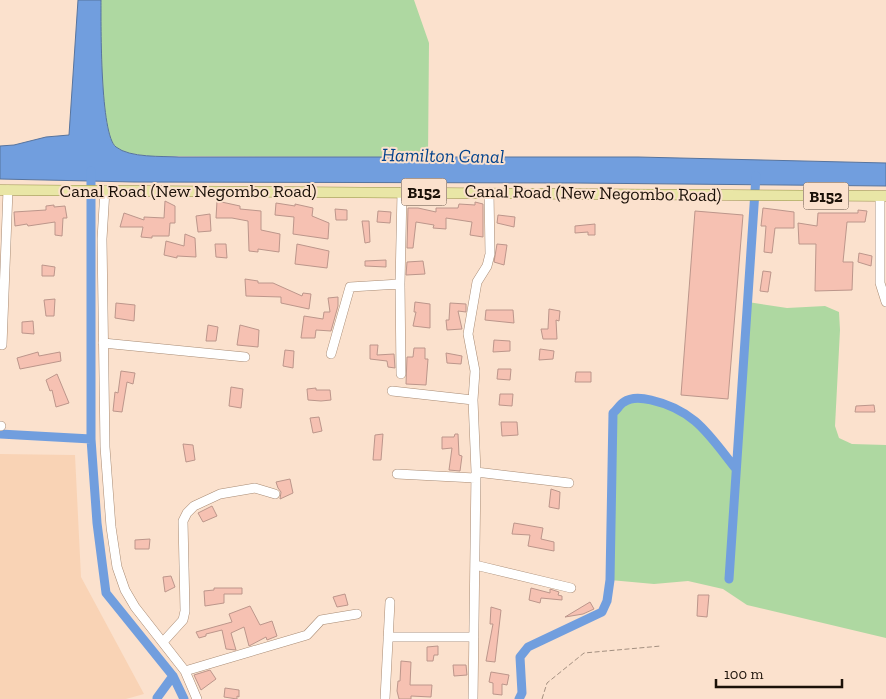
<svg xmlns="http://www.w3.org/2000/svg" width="886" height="699" viewBox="0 0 886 699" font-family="'Zilla Slab',serif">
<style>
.built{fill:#f9d3b5}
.green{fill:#aed8a1}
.water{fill:#719ede;stroke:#57749e}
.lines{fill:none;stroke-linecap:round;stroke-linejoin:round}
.canal{stroke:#719ede;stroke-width:9}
.building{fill:#f6c1b2;stroke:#bc968b}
.minor-casing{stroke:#a88b74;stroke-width:10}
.major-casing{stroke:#979048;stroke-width:11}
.path{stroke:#a49081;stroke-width:1;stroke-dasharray:5 2.5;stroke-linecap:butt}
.minor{stroke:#fff;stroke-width:9}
.major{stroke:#e9e6a6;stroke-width:10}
.labels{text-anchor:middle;stroke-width:4;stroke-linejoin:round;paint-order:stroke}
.shield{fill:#fbe1cd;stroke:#5e4f43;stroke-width:1}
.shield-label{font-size:16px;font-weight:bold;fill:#1b1108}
.street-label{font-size:18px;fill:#1b1108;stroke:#fbe1cd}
.water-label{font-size:19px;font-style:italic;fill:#02428c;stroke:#fbe1cd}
</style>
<rect width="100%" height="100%" fill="#fbe1cd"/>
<path class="built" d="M0,454L75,455L81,577L144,694L126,699H0Z"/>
<path class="green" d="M101,0H414L429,43L428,157L148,156C137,154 123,154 115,146C100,132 101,24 101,0Z
M748,302L787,308L825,306L839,312L840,330L835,426L839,438L852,444L886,445V638L747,605L723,589L688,581L654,584L610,580L613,413C628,398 634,396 654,400C699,411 708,439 736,468Z"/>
<path class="water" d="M78,0H101C101,24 100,135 116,147C130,158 162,156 179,157H638L886,163V186L575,183L134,182L0,179V146L14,145L46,137L69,135Z"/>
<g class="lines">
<path class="canal" d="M91,171V439L97,523L106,593L173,676L184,699
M0,434L91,439
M729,579L756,176
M157,698L173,676
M519,699L522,693L520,657L528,647L602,612L607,601L610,580L613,413C617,410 620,404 624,402C631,397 643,398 651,400C695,410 709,435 736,469"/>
</g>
<path class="building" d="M165,201L175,206V223H170L169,236H152V238L141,237L143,227H120L124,213L144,220V217L164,218Z
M217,201L240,206V209L261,211V230L280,234L279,252L258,249V252L249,251L248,221L232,218H216Z
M475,202L483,204V237L470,235L472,222L446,218V229L433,228L434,225L416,222L413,248H407L408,208H418L436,212V208H458L459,204L475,205Z
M276,203L295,206V204L313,208L312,216L329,223L328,239L293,234L294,217L275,215Z
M54,205V207L65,206L67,218H63L62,236L55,235V222L28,226L27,224L15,226L14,212L46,210V206Z
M763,208L794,212V228H775L772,253L764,252L766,226H761Z
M335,209L347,210V220H336Z
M858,210L867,211L865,222H847L843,262H853L852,290L815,291L816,244H799L798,223L817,226L818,213H858Z
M378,211L391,212L390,223L377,222Z
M695,211L743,215L728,399L681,395Z
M210,214L211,231L198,232L196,216Z
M498,215L515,217L514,227L497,223Z
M362,221H369L370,242L365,243Z
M595,224V235H588V232L575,233V226Z
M185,234L195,238L196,257L177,256V258L164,255L166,241L184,246Z
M215,244H226L227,258L216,257Z
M297,244L329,251L327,268L295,264Z
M497,244L507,245L504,265L494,262Z
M859,253L872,256L871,266L858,262Z
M386,260V267L365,266V261Z
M423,261L425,274L406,275L407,262Z
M42,265L55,267L54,276H42Z
M763,271L771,272L768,292L760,291Z
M245,279L258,281V283H273L302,296L303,293L311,294L309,309L281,303V297L246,296Z
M338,297V306L331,331L316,330L315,338H301L304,316L323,319L324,312H330L328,298Z
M55,299L54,316H46L44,300Z
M415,302L430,304V328L413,326L416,312H414Z
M116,303L135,305L134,321L115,318Z
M450,303L466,304V312L458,311L462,329L447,330L446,320H449Z
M549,309L560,311L559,321L556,320L557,339H543L541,329H548Z
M486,310H513L514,323L485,320Z
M33,321L34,334L22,333V322Z
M208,325L218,327L216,341H206Z
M240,325L259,330L258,347L237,345Z
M494,340L510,341V351L493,352Z
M370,345H378L377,355L394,354L395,368L388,367L387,361L370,359Z
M414,348H425V359H428L426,385L406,384L407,357H413Z
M540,349L554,351L553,359L539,360Z
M285,350L294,351L293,368L283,366Z
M38,352L39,356L60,352L61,361L20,369L17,358Z
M446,353L462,356L461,364L447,363Z
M498,369H511L510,380L497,379Z
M121,371L135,373L133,384L127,382L122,412L113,411L115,392L118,393Z
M576,372H591V382H575Z
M57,374L69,403L56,407L52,390L50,391L46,380Z
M231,387L243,389L241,408L229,406Z
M316,388V390H330L331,400L321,401L308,400L307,389Z
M500,394H513L512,406L499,405Z
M874,405L875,412H855L856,406Z
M319,417L322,431L313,433L310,418Z
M501,422H517L518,435L502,436Z
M383,434L381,460H373L375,435Z
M455,434H458L459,455L462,456L460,471L449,470L452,448L442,449V437H454Z
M183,444L193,445L195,460L186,462Z
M290,479L293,493L280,499L281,492L278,488L276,482Z
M551,489L560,492L559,509L549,507Z
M212,506L217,516L203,522L198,513Z
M514,523L543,528L541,539L554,542V551L528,546L530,535L512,534Z
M150,539L149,549H135V540Z
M171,576L175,587L165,592L163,577Z
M214,588H242V594H224V603L205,606L204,591L214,590Z
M531,588L550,593V589L559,592L558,595L562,596V600L541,598L540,603L529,600Z
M345,594L348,605L337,607L333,597Z
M698,595H709L707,617L697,616Z
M590,602L594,609L583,614L565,617Z
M250,606L260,625L272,621L277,636L267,640L266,637L249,646L244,627L231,633L236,650L226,649L222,630L206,634V636L199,638L196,632L232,622L229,614Z
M491,607L501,610L495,662L486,661L493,624H490Z
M438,646V655H434L433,661H427V647Z
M401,661L411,662L410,685H432L431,697L411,696V699H399L397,691L398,681H400Z
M453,665H466L467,675L454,676Z
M210,670L216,679L201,690L194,675Z
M491,672L509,675L507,685L502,684V695L493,694V683L489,682Z
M225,688L239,690V697L237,696V699L224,697Z"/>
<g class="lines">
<defs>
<path id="minor" d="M105,190L102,239L105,447L111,527L117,567L125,590L135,607L185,671L197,699
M880,196V283L886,302
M103,343L245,357
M2,345L8,190
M331,354L350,287L400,284
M401,374L400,284L402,192
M392,391L473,400
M0,426H1
M476,472L569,483
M397,474L475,478
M475,565L571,588
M388,637H474
M163,642L183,620L185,611L183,521L187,513L194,506L220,494L255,488L275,494
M185,671L307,635L321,620L357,614
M385,699L390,602
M473,699L476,472L473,400L475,371L468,334L477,282L487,266L490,254L489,192"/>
<path id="major" d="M0,190L886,196"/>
</defs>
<use href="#minor" class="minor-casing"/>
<use href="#major" class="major-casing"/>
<path class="path" d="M542,699L547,683L584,653L661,646"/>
<use href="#minor" class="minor"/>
<use href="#major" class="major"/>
</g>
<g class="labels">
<g class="shield">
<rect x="401.5" y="178.5" width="45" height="27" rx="4"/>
<rect x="803.5" y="182.5" width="45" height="27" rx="4"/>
</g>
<g class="shield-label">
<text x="424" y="198">B152</text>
<text x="826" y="202">B152</text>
</g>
<g class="street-label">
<text x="188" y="197">Canal Road (New Negombo Road)</text>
<text transform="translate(593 193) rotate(1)" y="6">Canal Road (New Negombo Road)</text>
</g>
<g class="water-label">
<text transform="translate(443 155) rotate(1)" y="7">Hamilton Canal</text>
</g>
</g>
<path d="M716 679v8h126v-8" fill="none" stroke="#1b1108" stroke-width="2.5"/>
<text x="724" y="679" font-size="15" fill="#1b1108" stroke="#fbe1cd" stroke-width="4" paint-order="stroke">100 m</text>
</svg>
